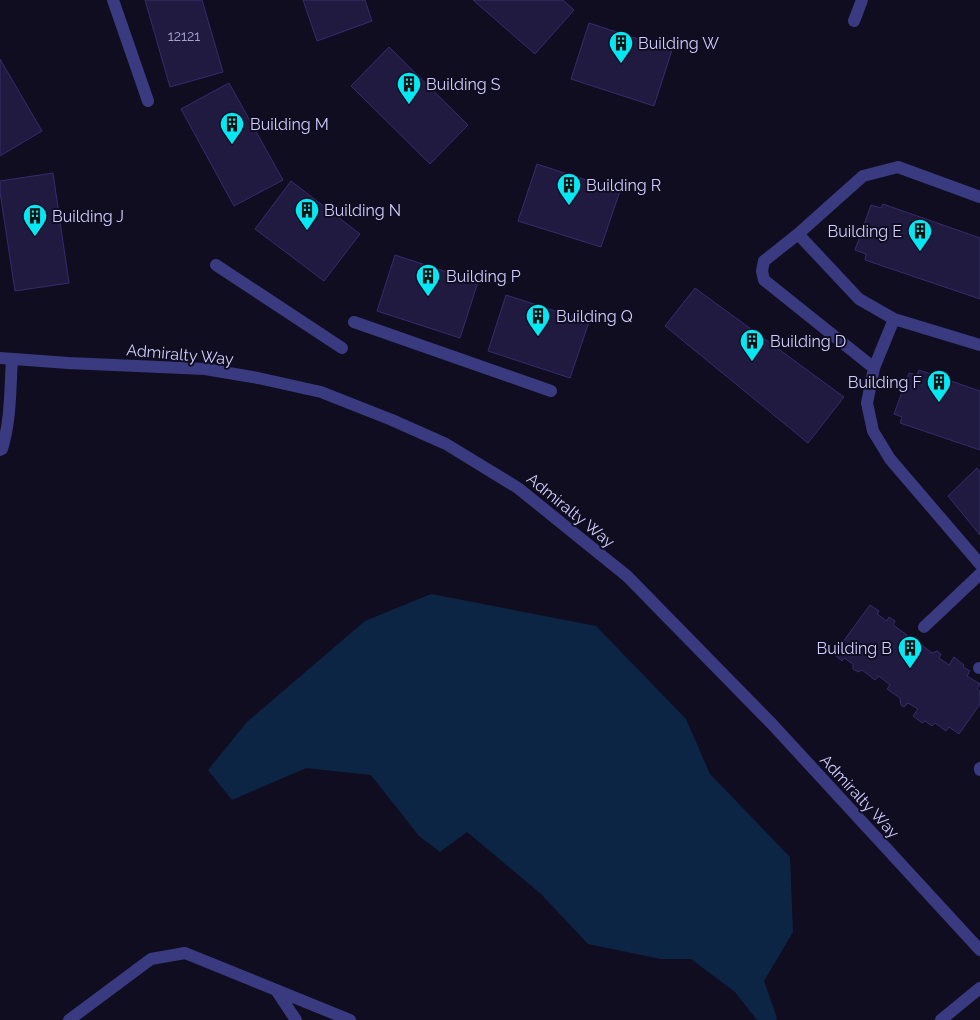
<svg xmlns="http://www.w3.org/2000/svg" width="980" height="1020" viewBox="0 0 980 1020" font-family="Raleway,sans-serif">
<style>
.water{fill:#0d2545}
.building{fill:#201a41;stroke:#352c6d}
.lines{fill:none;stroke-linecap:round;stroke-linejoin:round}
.minor{stroke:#393a7f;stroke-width:12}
.labels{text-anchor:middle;stroke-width:4;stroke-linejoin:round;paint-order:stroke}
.number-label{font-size:14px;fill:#a4a0cf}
.poi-label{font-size:16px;fill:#d0cdfe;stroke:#100d20;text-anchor:start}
.street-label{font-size:16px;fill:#d0cdfe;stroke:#100d20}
</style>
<rect width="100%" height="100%" fill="#100d20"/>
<path class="water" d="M431,594L596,626L686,719L710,774L790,857L793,932L764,981L777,1018L776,1020H757L735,992L691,959H661L588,944L541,894L467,832L440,852L419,836L371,775L306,768L232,800L208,770L247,722L365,621Z"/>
<path class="building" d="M145,0H202L223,72L170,87Z
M303,0H365L372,21L317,41Z
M473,0H563L574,10L535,54Z
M589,23L672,50L654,106L571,79Z
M389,47L468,125L430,164L351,86Z
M0,59L42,131L0,156Z
M229,83L283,180L234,206L181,109Z
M537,164L620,191L601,247L518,221Z
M53,173L69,283L15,291L0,192V181Z
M291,181L360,234L324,281L255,229Z
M883,204L980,238V299L865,260L866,254L855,250L871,205L881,208Z
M395,255L478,282L460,338L377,311Z
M695,288L844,397L808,443L665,326Z
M506,295L589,322L570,378L488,351Z
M919,370L980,391V450L900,423L902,417L894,414L909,373L917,375Z
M977,468L980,472V535L948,496Z
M870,605L879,611L877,614L887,621L889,617L895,621L893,625L907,635L905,639L916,647L919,643L932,653L937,651L941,654L939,658L949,665L954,657L964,665L963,667L970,671L967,676L980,684L977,689L980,691V704L959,734L949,727L946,731L935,723L932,726L925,721L922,723L913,716L918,709L908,703L904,707L901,705L900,698L887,689L890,685L879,676L875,680L862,670L858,672L853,669V664L844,658L842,661L834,654Z"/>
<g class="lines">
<path class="minor" d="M113,0L148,101
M854,21L862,0
M798,234L863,176L898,167L980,197
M216,265L342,348
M354,322L551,391
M980,345L894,319L874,368L867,403L873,431L890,459L980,564
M0,358L68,363L205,369L258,378L321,392L392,420L446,444L518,488L627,576L772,724L980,950
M874,368L764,280L762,271L764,261L798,234L859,299L894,319
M0,450L2,449C11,420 10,389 12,359
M924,627L980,574
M979,668H980
M980,768V770
M276,990L296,1020
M69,1020L151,959L185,953L350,1020
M941,1020L980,988"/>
</g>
<defs>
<symbol id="building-pin" viewBox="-11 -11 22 30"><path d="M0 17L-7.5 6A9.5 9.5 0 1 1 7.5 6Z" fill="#04e8f3" stroke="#100d20"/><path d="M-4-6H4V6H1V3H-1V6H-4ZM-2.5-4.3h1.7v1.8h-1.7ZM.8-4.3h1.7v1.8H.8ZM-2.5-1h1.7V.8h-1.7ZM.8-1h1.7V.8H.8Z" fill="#111"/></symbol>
</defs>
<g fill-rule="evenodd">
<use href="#building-pin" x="607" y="29" width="28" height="38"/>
<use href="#building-pin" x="395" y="70" width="28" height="38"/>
<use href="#building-pin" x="218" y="110" width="28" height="38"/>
<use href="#building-pin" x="555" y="171" width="28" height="38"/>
<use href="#building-pin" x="293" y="196" width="28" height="38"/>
<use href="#building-pin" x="21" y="202" width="28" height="38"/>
<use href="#building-pin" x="906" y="217" width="28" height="38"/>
<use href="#building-pin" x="414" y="262" width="28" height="38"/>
<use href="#building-pin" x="524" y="302" width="28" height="38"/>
<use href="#building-pin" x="738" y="327" width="28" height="38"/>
<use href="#building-pin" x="925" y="368" width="28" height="38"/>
<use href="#building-pin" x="896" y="634" width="28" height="38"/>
</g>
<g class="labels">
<g class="number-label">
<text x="184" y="41">12121</text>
</g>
<g class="poi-label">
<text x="638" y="49">Building W</text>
<text x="426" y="90">Building S</text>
<text x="250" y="130">Building M</text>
<text x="586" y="191">Building R</text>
<text x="324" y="216">Building N</text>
<text x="52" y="222">Building J</text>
<text x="902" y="237" text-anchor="end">Building E</text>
<text x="446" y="282">Building P</text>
<text x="556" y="322">Building Q</text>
<text x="770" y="347">Building D</text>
<text x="922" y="388" text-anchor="end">Building F</text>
<text x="892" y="654" text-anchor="end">Building B</text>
</g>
<g class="street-label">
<text transform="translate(180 354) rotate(5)" y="6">Admiralty Way</text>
<text transform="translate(571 510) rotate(39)" y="6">Admiralty Way</text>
<text transform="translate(860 796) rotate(47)" y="6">Admiralty Way</text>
</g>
</g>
</svg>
